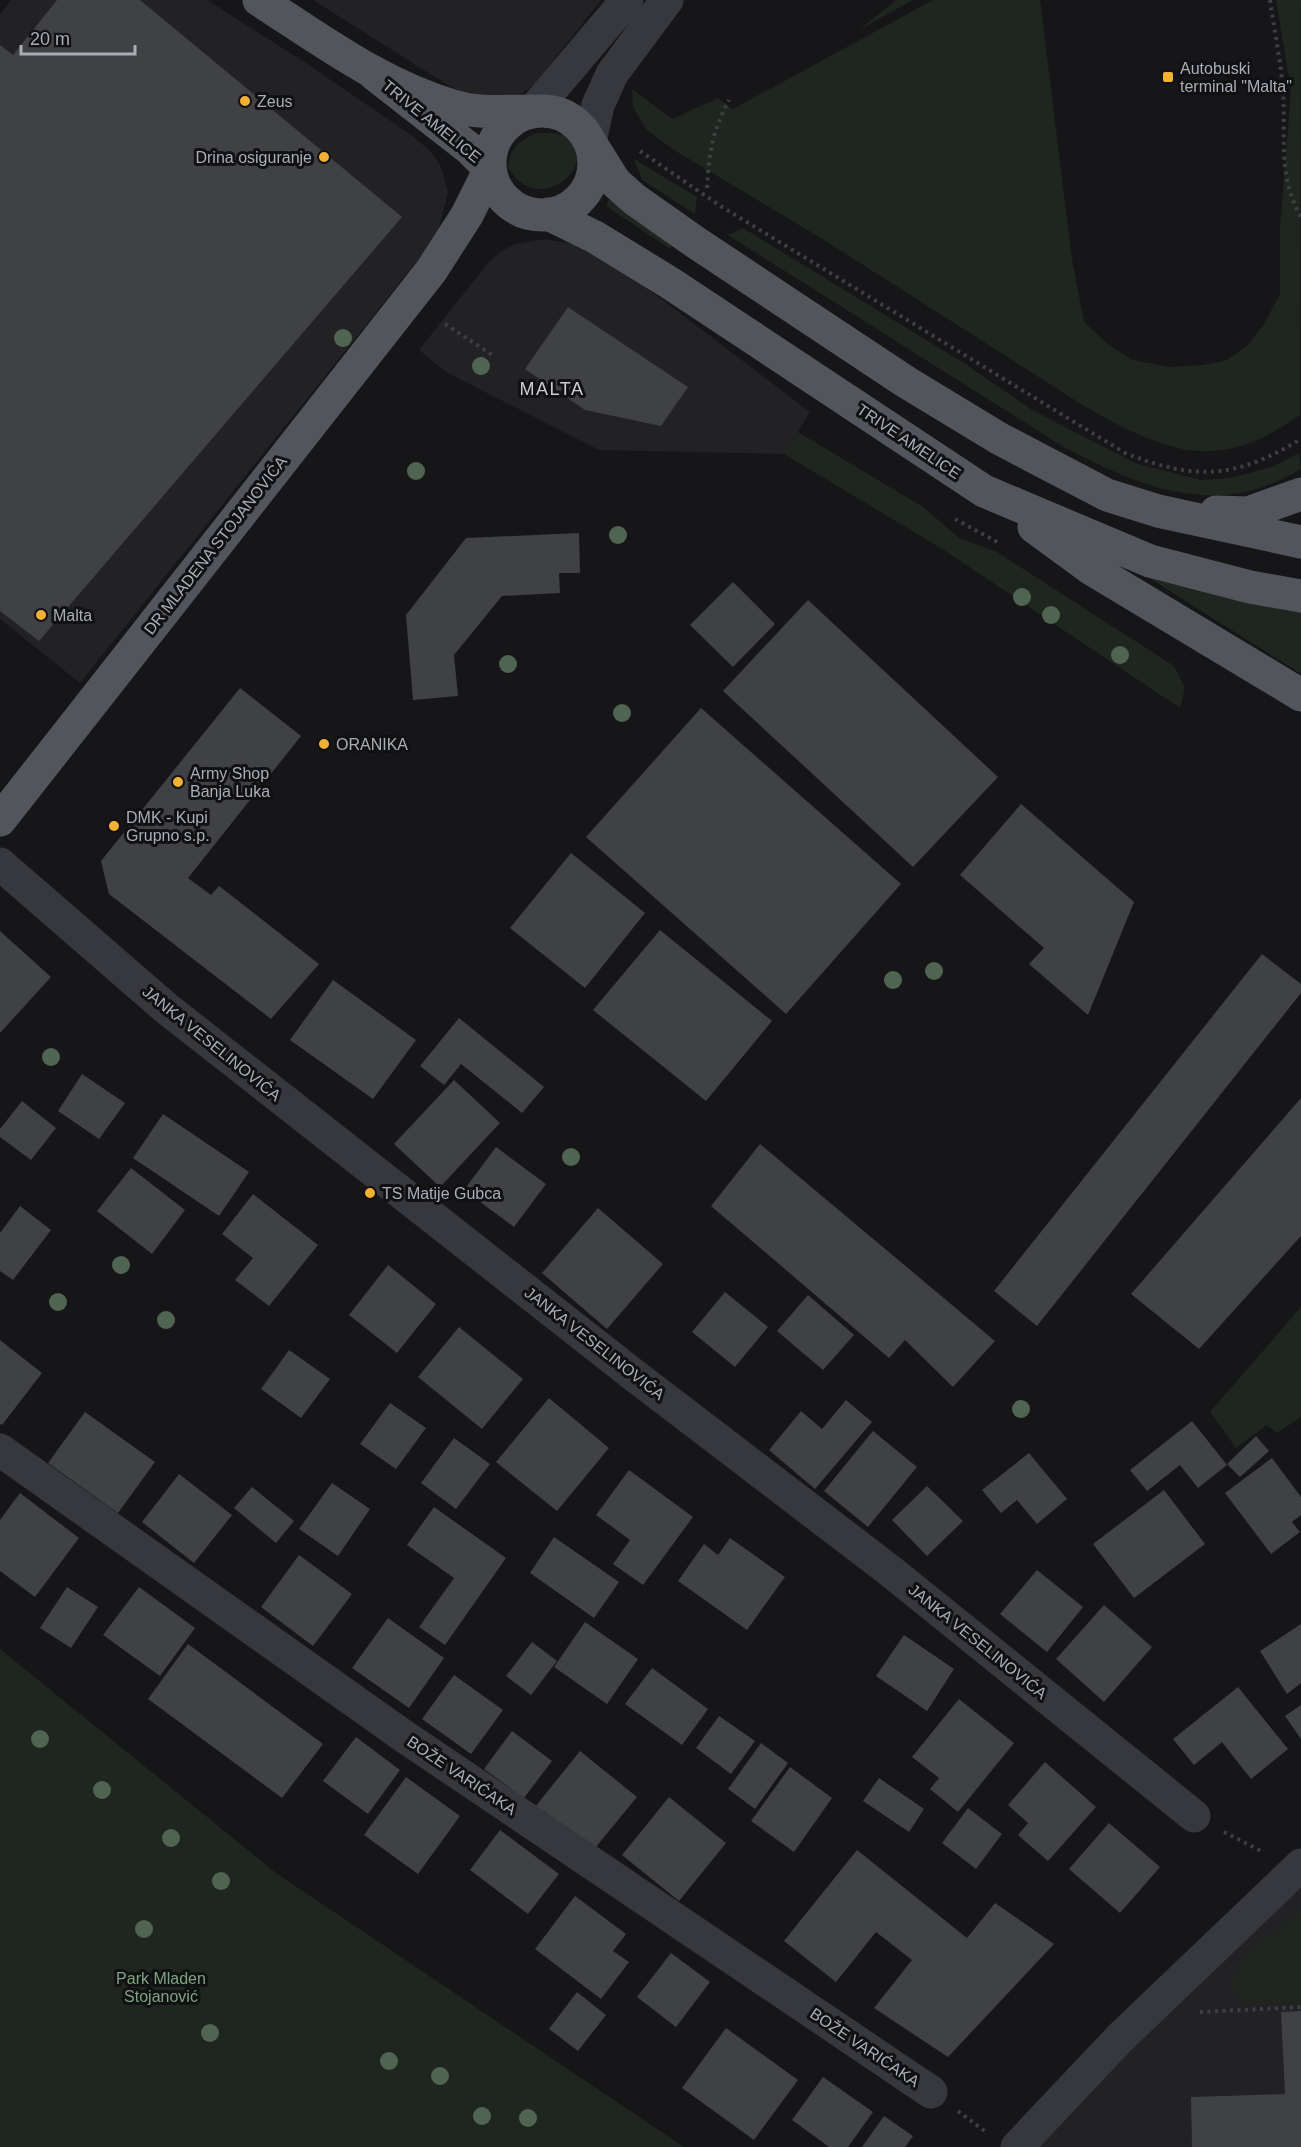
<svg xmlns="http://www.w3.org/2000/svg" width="1301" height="2147" viewBox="0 0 1301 2147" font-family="Arial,sans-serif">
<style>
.built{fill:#222225}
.green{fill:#1e261f}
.building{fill:#404145}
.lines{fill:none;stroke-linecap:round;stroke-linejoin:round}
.path{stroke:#3d3f44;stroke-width:4;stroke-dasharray:3 4.5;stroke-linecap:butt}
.minor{stroke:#37383d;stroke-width:33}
.major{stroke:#53555c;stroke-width:33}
.tree{fill:#506452}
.poi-dot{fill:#f2b134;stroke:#111113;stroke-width:2}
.labels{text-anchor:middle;stroke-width:6;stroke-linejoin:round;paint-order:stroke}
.poi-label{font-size:16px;fill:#a8adb8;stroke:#111113;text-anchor:start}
.street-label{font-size:16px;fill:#a8adb8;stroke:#111113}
.park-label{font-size:16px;fill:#7fa381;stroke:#111113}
.neighbourhood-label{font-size:18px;letter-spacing:1.5px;fill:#c9ccd4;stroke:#111113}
</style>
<rect width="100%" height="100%" fill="#161618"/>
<path class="built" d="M11,0H207L306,63L414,137L432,153L442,169L448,193L437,236L80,683L0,619V14Z
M313,0H601L534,85L518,96L474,97L454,89Z
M546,239L583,246L606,257L810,412L784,454L599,450L446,372L419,350L488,263L500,252L515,244Z
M1301,1888V2147H1036L1124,2046Z"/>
<path class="green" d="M896,0H913L859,30Z
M933,0H1040L1072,259L1084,322L1109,345L1133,360L1169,367L1203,365L1227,360L1247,346L1264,324L1280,294V228L1291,90L1276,0H1301L1300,415C1217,475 1165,452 1084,406L824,240L674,150L647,130L633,107L632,89L672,119L718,98L733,109Z
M538,133C626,126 550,233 508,168C509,149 520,139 538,133Z
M634,159L697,197L695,214L642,180Z
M611,195L675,240L670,249L606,206Z
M743,228L967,365L1032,410L1135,463L1201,480L1231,478L1272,467L1299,453L1301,469C1217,521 1140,487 1062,446L728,235Z
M798,432L923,507L959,538L997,552L1174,666L1185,688L1180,708L944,550L784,454Z
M1143,574L1301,609V674Z
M1301,1307V1417L1277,1433L1267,1425L1236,1448L1210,1412Z
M0,1649L276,1873L684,2147H0Z
M1301,1913V2002H1241C1210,1973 1280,1930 1301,1913Z"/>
<path class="building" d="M57,0H140L402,217L39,641L0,611V45L13,55Z
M568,307L688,387L661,426L585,410L525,369Z
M579,533L580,573H559L560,593L502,596L454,655L458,696L413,700L406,615L466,538Z
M733,582L775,624L733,667L690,625Z
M808,600L998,777L913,867L723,691Z
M240,688L301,736L188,878L211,895L219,886L319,964L271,1019L109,894L101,861Z
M701,708L901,884L786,1014L586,837Z
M1021,804L1134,902L1088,1015L1029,964L1044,948L960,875Z
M571,853L645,913L585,988L510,928Z
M660,930L772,1021L706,1101L593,1010Z
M0,931L51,977L0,1033Z
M1262,954L1301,984V993L1037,1326L994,1291Z
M333,980L416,1040L373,1099L290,1040Z
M459,1018L544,1087L522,1113L461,1064L444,1085L420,1066Z
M82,1074L125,1103L99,1139L58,1111Z
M454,1080L500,1123L440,1187L394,1144Z
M1301,1098V1236L1199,1349L1131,1294Z
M22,1101L56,1128L31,1160L0,1137V1129Z
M163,1114L249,1172L219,1216L133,1158Z
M760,1144L995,1341L953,1387L905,1340L889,1358L711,1206Z
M496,1147L546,1184L514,1227L464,1190Z
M131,1168L185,1210L152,1254L97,1211Z
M253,1194L318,1245L269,1306L235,1280L253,1258L222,1234Z
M20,1206L51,1230L13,1280L0,1271V1233Z
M598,1208L663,1264L607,1329L542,1273Z
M388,1265L436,1304L397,1353L349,1315Z
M725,1292L768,1327L735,1367L692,1332Z
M808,1295L854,1335L823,1370L777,1331Z
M459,1327L523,1379L482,1429L418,1377Z
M0,1340L42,1373L2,1425L0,1424Z
M289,1350L330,1379L301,1418L261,1389Z
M549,1398L609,1448L557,1511L496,1462Z
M846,1400L872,1422L815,1489L769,1450L801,1411L822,1429Z
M390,1403L426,1428L396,1469L360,1444Z
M85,1412L155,1462L118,1513L48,1463Z
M1192,1421L1227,1465L1198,1488L1180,1465L1147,1491L1130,1470Z
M873,1431L917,1467L868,1527L824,1491Z
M1256,1436L1269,1451L1240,1477L1227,1464Z
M454,1438L490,1464L456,1509L421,1483Z
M1029,1453L1067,1499L1037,1524L1017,1500L1001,1513L982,1490Z
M1272,1458L1301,1497V1515L1292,1522L1300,1532L1271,1554L1225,1493Z
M629,1470L693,1517L643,1585L613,1564L630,1540L596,1515Z
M179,1474L232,1515L194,1563L142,1522Z
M332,1483L370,1509L338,1556L299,1529Z
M927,1486L963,1521L927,1556L892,1520Z
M252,1487L294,1521L276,1543L234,1508Z
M1164,1490L1205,1544L1134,1598L1093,1544Z
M20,1493L79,1538L35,1597L0,1571V1520Z
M434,1507L506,1558L445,1645L419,1627L454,1578L407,1545Z
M554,1537L619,1582L594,1618L530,1573Z
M730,1538L785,1577L747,1630L678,1581L704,1544L718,1555Z
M299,1555L352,1594L313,1646L261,1607Z
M1037,1570L1083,1607L1047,1652L1000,1614Z
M67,1587L98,1607L71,1648L40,1628Z
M139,1587L195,1628L160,1676L103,1635Z
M1104,1605L1152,1647L1104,1702L1056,1659Z
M388,1618L444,1658L409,1708L352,1668Z
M585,1622L638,1659L607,1704L554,1667Z
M1301,1624V1683L1287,1694L1260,1651Z
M904,1635L954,1669L927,1711L876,1676Z
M532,1642L557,1661L531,1695L506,1676Z
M188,1644L323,1744L282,1798L148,1699Z
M652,1668L708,1709L682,1745L625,1704Z
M454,1675L503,1710L471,1754L422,1719Z
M1238,1687L1288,1749L1251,1779L1222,1742L1194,1765L1173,1739Z
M959,1699L1014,1743L958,1812L930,1789L939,1778L912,1757Z
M1301,1705V1739L1285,1716Z
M719,1716L755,1741L731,1774L696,1748Z
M512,1731L552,1761L524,1798L484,1769Z
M356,1737L400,1770L368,1814L323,1781Z
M761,1743L788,1763L755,1809L728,1789Z
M580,1751L637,1797L591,1853L535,1807Z
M1045,1762L1096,1807L1048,1861L1018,1835L1028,1823L1008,1805Z
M790,1767L832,1798L794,1852L751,1821Z
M406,1777L460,1816L418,1874L364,1835Z
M879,1778L924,1809L909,1832L863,1801Z
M669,1797L726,1843L679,1901L622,1855Z
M968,1808L1002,1834L976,1869L942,1843Z
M1109,1823L1160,1867L1120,1913L1069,1869Z
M500,1830L559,1874L528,1914L470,1870Z
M857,1850L967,1938L995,1903L1054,1944L948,2057L874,2008L912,1960L876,1932L836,1982L784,1941Z
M575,1896L626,1934L613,1951L629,1962L601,1999L535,1949Z
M671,1953L710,1982L676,2027L637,1997Z
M577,1992L606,2015L578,2051L549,2029Z
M1301,2011V2147H1192L1191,2097L1285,2094L1281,2012Z
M726,2028L798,2080L754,2140L682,2088Z
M823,2077L873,2112L848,2147H829L792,2120Z
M884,2116L913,2136L905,2147H862Z"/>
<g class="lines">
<path class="path" d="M1270,0C1274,30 1281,61 1283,91C1286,137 1277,175 1301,217
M640,151L719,205L1125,453C1196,481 1235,479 1301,439
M707,188C709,153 712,132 729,100
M445,324L494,356
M955,519L1001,544
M1224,1832L1263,1852
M1200,2012L1301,2007
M958,2111L986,2132"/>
<path class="minor" d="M533,111L627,0
M590,142L598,105L612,74L667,0
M0,864L166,1008L635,1376L889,1570L1194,1816
M0,1450L405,1737L931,2092
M1017,2147L1120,2038L1301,1865"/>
<path class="major" d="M259,0C321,40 381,85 453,106C478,114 505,111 531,111
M490 163a52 52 0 1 1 104 0a52 52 0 1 1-104 0Z
M590,142L615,182L634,199L695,242L906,382L1000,439L1107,495L1158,511L1301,542
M548,214L595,237L670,283L984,491L1150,561L1250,587L1301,596
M1216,512L1248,513L1301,494
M1034,527L1090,568L1301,695
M0,820L431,271L467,215L490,169L470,149L374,74"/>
</g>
<g class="tree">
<circle cx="343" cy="338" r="9"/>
<circle cx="481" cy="366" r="9"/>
<circle cx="416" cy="471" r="9"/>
<circle cx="618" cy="535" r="9"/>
<circle cx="1022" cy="597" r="9"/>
<circle cx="1051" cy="615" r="9"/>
<circle cx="1120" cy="655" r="9"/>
<circle cx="508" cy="664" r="9"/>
<circle cx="622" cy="713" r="9"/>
<circle cx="934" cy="971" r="9"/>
<circle cx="893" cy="980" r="9"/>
<circle cx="51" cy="1057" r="9"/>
<circle cx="571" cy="1157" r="9"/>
<circle cx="121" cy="1265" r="9"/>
<circle cx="58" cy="1302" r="9"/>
<circle cx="166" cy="1320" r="9"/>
<circle cx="1021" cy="1409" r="9"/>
<circle cx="40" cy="1739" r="9"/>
<circle cx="102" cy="1790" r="9"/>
<circle cx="171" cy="1838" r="9"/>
<circle cx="221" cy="1881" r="9"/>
<circle cx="144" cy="1929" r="9"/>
<circle cx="210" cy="2033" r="9"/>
<circle cx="389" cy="2061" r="9"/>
<circle cx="440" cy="2076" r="9"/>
<circle cx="482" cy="2116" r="9"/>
<circle cx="528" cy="2118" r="9"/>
</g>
<g class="poi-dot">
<rect x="1162" y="71" width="12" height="12" rx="3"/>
<circle cx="245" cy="101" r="6"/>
<circle cx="324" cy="157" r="6"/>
<circle cx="41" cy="615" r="6"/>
<circle cx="324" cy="744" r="6"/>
<circle cx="178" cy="782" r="6"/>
<circle cx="114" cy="826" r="6"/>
<circle cx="370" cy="1193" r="6"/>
</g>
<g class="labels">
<g class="poi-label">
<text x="1180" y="74">Autobuski<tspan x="1180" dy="18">terminal "Malta"</tspan></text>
<text x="257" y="107">Zeus</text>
<text x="312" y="163" text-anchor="end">Drina osiguranje</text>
<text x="53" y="621">Malta</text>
<text x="336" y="750">ORANIKA</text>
<text x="190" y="779">Army Shop<tspan x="190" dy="18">Banja Luka</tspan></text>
<text x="126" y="823">DMK - Kupi<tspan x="126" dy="18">Grupno s.p.</tspan></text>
<text x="382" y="1199">TS Matije Gubca</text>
</g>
<g class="street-label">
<text transform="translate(432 121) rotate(39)" y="6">TRIVE AMELICE</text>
<text transform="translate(909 441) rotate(34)" y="6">TRIVE AMELICE</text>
<text transform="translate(215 545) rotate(-52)" y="6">DR MLADENA STOJANOVIĆA</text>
<text transform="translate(212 1043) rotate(39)" y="6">JANKA VESELINOVIĆA</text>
<text transform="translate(595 1343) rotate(38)" y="6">JANKA VESELINOVIĆA</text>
<text transform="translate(978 1641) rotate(39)" y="6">JANKA VESELINOVIĆA</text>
<text transform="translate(462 1775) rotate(34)" y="6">BOŽE VARIĆAKA</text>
<text transform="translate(865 2047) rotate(34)" y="6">BOŽE VARIĆAKA</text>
</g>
<g class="park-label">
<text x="161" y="1984">Park Mladen<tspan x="161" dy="18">Stojanović</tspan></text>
</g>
<g class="neighbourhood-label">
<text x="552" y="395">MALTA</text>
</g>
</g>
<path d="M21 45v9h114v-9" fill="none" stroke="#a8adb8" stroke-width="3"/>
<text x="30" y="45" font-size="18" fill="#a8adb8" stroke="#111113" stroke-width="4.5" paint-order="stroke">20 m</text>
</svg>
